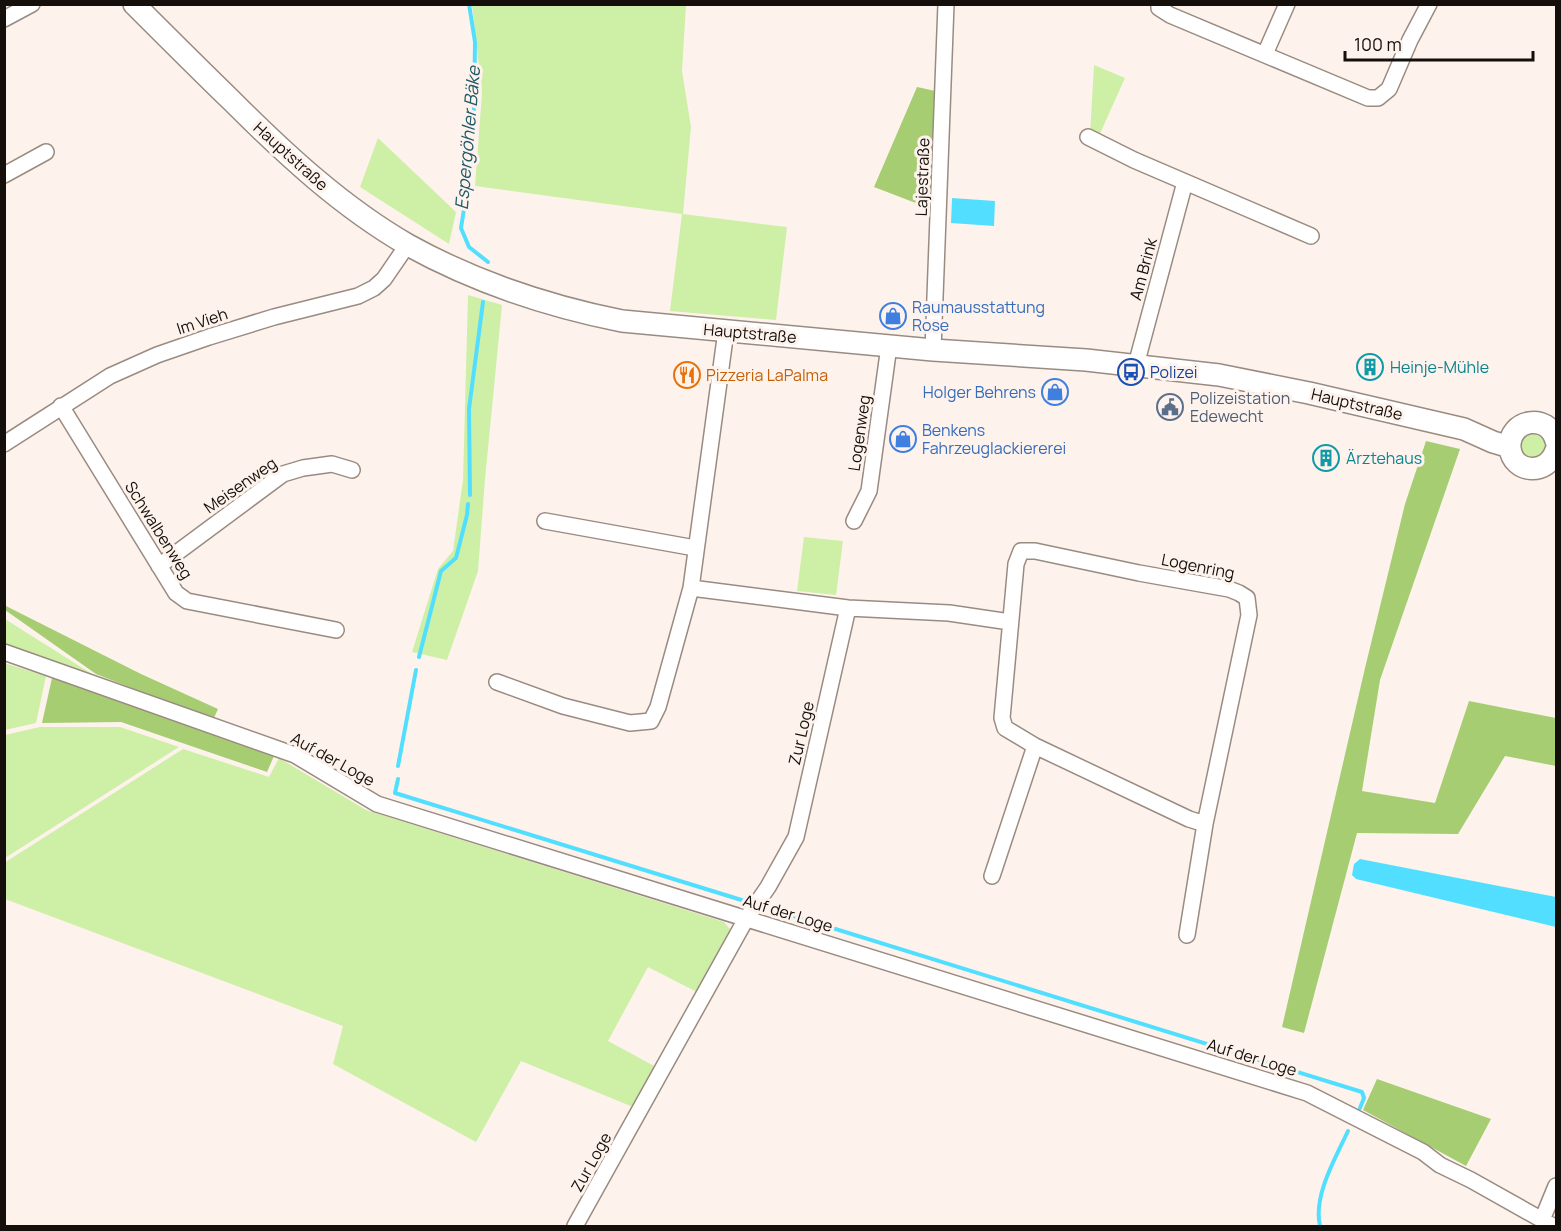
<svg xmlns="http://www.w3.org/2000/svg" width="1561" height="1231" viewBox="0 0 1561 1231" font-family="Manrope,sans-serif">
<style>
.green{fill:#ceefa6}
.forest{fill:#a6cd72}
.water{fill:#52dfff}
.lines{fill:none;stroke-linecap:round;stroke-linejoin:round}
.stream{stroke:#52dfff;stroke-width:4}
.minor-casing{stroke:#9a8b81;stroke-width:18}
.secondary-casing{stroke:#9a8b81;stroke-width:24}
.minor{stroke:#fff;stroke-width:15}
.secondary{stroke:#fff;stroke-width:21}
.labels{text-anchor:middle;stroke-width:6;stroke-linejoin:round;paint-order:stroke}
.street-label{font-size:16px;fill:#150f0b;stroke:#fdf3ec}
.shop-label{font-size:16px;fill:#366cbe;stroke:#fdf3ec;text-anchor:start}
.culture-label{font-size:16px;fill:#0d838f;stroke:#fdf3ec;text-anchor:start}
.transit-label{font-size:16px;fill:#164399;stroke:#fdf3ec;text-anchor:start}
.food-label{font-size:16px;fill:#c56008;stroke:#fdf3ec;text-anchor:start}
.service-label{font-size:16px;fill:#4e5e75;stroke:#fdf3ec;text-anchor:start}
.water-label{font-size:18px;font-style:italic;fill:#215a68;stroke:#fdf3ec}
</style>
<rect width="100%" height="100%" fill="#fdf3ec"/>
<path class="green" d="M472,5H686L682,71L691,127L683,214L787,227L776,320L670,311L682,214L475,186L482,93Z
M1094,65L1125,78L1098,138L1090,135Z
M378,138L456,212L449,244L360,187Z
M468,295L502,305L485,479L478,571L447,660L412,652L438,569L453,551L463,480Z
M1520 446a13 13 0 1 1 26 0a13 13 0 1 1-26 0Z
M804,537L843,541L836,595L797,591Z
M4,619H5L92,674L5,644Z
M4,663L46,676L36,723L5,730Z
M40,727H120L179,747L5,858V735Z
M183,749L269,777L279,758L366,810L724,922L730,929L697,992L648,967L608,1041L656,1067L633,1107L521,1061L476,1142L333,1064L343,1026L5,899L4,863Z"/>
<path class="forest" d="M917,87L940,92L934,210L874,187Z
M1426,441L1460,449L1380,680L1362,791L1435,803L1469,701L1556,718V766L1505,756L1458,834L1357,833L1304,1033L1282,1027L1365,668L1405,504Z
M4,605L141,674L218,709L213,720L96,674L5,610Z
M52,678L274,756L267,772L121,722L42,723Z
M1377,1079L1491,1119L1466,1166L1363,1110Z"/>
<path class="water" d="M952,198L995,201L994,226L951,223Z
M1360,859L1556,897V927L1356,879L1352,875L1354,864Z"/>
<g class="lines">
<path class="stream" d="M469,4L475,42L474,107L472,159L461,228L469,247L488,262
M470,495L469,409L483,302
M419,657L441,571L456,558L467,515L468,504
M398,766L416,670
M398,779L395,793L748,902
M771,909L1362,1092L1364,1098L1360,1108
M1320,1226C1313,1196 1335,1159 1348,1131"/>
<defs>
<path id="minor" d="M1159,4V8L1170,15L1368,98H1378L1389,89L1410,40L1429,4
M4,19L32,4
M1265,54L1287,4
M1088,137L1134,160L1311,236
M4,175L46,152
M726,331L691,588L848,608L949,613L1010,622
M933,350L946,4
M1136,365L1185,182
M61,406L176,593L187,601L336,630
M4,444L110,376L157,355L209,337L274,317L358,296L374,288L384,279L408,244
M545,521L695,548
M854,521L869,491L889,346
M1021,551H1035L1139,573L1229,589L1239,593L1247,598L1249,615L1205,824L1189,819L1035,746L1005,728L1002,718L1016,564Z
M159,566L283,474L303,468L332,464L352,470
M4,652L295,755L377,804L1307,1093L1423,1152L1440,1165L1471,1180L1553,1226
M497,682L563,706L630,723L651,721L658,707L691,588
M992,876L1035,746
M1187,935L1205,824
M1542,1220L1556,1186
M575,1226L746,919L768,887L796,837L848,608"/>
<path id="secondary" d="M134,4C167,37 199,69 232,101C285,154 342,207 408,245C475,282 547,306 622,321L933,350L1086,360L1219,375L1309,393L1464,429L1493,442L1510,447
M1556,441C1549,412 1508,419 1510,448C1513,474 1548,476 1556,450"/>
</defs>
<use href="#minor" class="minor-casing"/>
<use href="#secondary" class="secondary-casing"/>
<use href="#minor" class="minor"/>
<use href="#secondary" class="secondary"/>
</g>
<defs>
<symbol id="shop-ring" viewBox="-11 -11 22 22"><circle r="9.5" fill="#fdf3ec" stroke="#3f7fe0" stroke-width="1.5"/><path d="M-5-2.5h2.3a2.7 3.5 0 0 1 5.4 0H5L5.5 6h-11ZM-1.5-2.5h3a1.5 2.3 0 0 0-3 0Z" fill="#3f7fe0"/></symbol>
<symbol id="building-ring" viewBox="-11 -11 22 22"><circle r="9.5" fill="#fdf3ec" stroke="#0f9aa8" stroke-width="1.5"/><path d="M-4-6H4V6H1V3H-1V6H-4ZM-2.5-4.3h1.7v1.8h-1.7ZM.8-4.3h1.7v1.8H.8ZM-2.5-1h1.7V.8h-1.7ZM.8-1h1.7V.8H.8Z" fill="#0f9aa8"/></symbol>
<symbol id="bus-ring" viewBox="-11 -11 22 22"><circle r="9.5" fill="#fdf3ec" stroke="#1a4fb4" stroke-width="1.5"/><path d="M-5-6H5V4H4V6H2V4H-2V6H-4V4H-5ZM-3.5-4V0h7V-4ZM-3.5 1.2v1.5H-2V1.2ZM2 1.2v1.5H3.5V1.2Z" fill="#1a4fb4"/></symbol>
<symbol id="restaurant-ring" viewBox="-11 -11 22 22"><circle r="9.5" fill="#fdf3ec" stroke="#e8710a" stroke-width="1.5"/><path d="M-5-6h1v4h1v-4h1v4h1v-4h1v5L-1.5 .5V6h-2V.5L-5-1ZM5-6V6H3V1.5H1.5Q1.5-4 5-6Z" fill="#e8710a"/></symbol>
<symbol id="civic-ring" viewBox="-11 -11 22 22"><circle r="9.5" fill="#fdf3ec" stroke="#5c6f8a" stroke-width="1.5"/><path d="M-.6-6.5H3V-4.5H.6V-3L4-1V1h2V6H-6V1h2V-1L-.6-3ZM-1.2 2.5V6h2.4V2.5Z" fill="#5c6f8a"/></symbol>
</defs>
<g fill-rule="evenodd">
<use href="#shop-ring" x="878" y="301" width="30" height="30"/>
<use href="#building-ring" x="1355" y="352" width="30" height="30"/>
<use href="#bus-ring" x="1116" y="357" width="30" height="30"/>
<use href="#restaurant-ring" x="672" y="360" width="30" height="30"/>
<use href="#shop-ring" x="1040" y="377" width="30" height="30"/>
<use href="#civic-ring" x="1155" y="392" width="30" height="30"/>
<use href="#shop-ring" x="888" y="424" width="30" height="30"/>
<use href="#building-ring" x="1311" y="443" width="30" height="30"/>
</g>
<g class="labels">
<g class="street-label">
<text transform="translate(291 156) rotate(42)" y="6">Hauptstraße</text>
<text transform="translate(922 177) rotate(-88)" y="6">Lajestraße</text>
<text transform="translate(1143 269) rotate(-75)" y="6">Am Brink</text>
<text transform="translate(202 321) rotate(-18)" y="6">Im Vieh</text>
<text transform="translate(750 333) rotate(5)" y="6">Hauptstraße</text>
<text transform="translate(1357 404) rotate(13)" y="6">Hauptstraße</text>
<text transform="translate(859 433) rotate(-82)" y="6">Logenweg</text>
<text transform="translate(240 485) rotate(-35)" y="6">Meisenweg</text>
<text transform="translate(159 530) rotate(58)" y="6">Schwalbenweg</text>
<text transform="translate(1198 566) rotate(11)" y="6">Logenring</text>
<text transform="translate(801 733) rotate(-77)" y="6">Zur Loge</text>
<text transform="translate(333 759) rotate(29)" y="6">Auf der Loge</text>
<text transform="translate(788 913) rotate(17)" y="6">Auf der Loge</text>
<text transform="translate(1252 1057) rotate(17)" y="6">Auf der Loge</text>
<text transform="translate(591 1162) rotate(-61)" y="6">Zur Loge</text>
</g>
<g class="shop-label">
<text x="912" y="313">Raumausstattung<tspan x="912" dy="18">Rose</tspan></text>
<text x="1036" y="398" text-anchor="end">Holger Behrens</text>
<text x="922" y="436">Benkens<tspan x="922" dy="18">Fahrzeuglackiererei</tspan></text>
</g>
<g class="culture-label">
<text x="1390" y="373">Heinje-Mühle</text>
<text x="1346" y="464">Ärztehaus</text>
</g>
<g class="transit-label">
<text x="1150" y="378">Polizei</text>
</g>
<g class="food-label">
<text x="706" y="381">Pizzeria LaPalma</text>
</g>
<g class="service-label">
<text x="1190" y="404">Polizeistation<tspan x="1190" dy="18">Edewecht</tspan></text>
</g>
<g class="water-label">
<text transform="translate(468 138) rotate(-85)" y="6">Espergöhler Bäke</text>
</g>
</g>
<rect width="1561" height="1231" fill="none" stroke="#150f0b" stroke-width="12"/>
<path d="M1345 51v9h188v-9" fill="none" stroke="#150f0b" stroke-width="3"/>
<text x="1354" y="51" font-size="18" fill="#150f0b" stroke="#fdf3ec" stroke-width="4.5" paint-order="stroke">100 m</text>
</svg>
